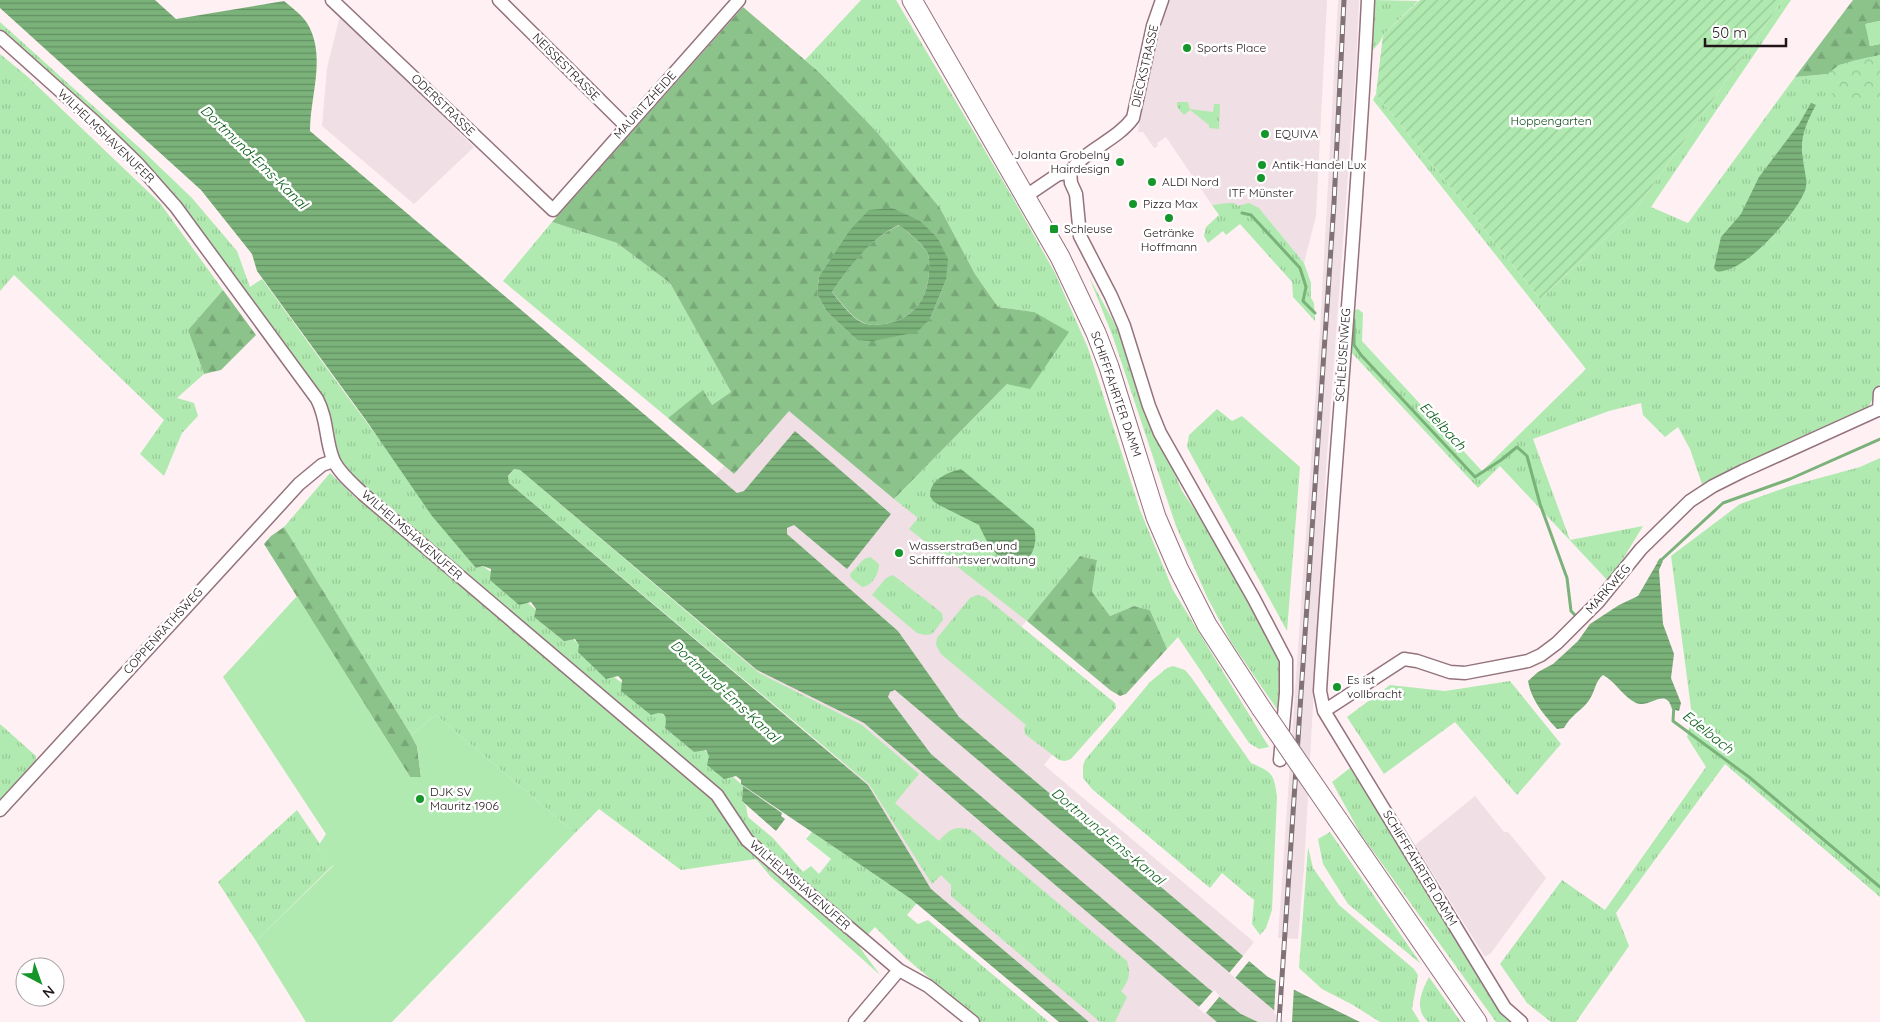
<svg xmlns="http://www.w3.org/2000/svg" width="1880" height="1022" viewBox="0 0 1880 1022" font-family="Quicksand,sans-serif">
<style>
.built{fill:#f0dfe4}
.grass{fill:url(#grass-tufts)}
.forest{fill:url(#forest-firs);fill-rule:evenodd}
.park{fill:url(#park-crowns)}
.garden{fill:url(#garden-furrows)}
.pitch{fill:#b0eab0}
.water{fill:url(#water-rules);fill-rule:evenodd}
.pier{fill:#fff0f4}
.lines{fill:none;stroke-linecap:round;stroke-linejoin:round}
.stream{stroke:#7ab27a;stroke-width:3}
.minor-casing{stroke:#94737d;stroke-width:15}
.secondary-casing{stroke:#94737d;stroke-width:21}
.minor{stroke:#fff;stroke-width:12}
.secondary{stroke:#fff;stroke-width:19}
.rail-casing{stroke:#807276;stroke-width:5}
.rail{stroke:#fff;stroke-width:3;stroke-dasharray:9;stroke-linecap:butt}
.secondary-bridge-casing{stroke:#94737d;stroke-width:21;stroke-linecap:butt}
.secondary-bridge{stroke:#fff;stroke-width:19}
.poi-dot{fill:#15962a;stroke:#fff;stroke-width:2}
.labels{text-anchor:middle;stroke-width:5;stroke-linejoin:round;paint-order:stroke}
.poi-label{font-size:12px;fill:#221519;stroke:#fff;text-anchor:start}
.street-label{font-size:12px;fill:#221519;stroke:#fff}
.park-label{font-size:12px;fill:#0e4a15;stroke:#fff}
.water-label{font-size:14px;font-style:italic;fill:#065c15;stroke:#fff}
</style>
<defs>
<pattern id="grass-tufts" width="24" height="20" patternUnits="userSpaceOnUse" patternTransform="scale(1.25)"><rect width="24" height="20" fill="#b0eab0"/><path d="M3 7l-1-3M5 7V3M7 7l1-3M15 17l-1-3M17 17v-4M19 17l1-3" fill="none" stroke="#97c897"/></pattern>
<pattern id="forest-firs" width="22" height="20" patternUnits="userSpaceOnUse" patternTransform="scale(1.25)"><rect width="22" height="20" fill="#8bc38b"/><path d="M5 1l3.5 6h-7zM16 11l3.5 6h-7z" fill="#78a777"/></pattern>
<pattern id="park-crowns" width="20" height="18" patternUnits="userSpaceOnUse" patternTransform="scale(1.25)"><rect width="20" height="18" fill="#b0eab0"/><path d="M2 6a3 3 0 1 1 6 0M12 15a3 3 0 1 1 6 0" fill="none" stroke="#97c897"/></pattern>
<pattern id="garden-furrows" width="10" height="10" patternUnits="userSpaceOnUse" patternTransform="scale(1.25)"><rect width="10" height="10" fill="#b0eab0"/><path d="M-1 1l2-2M0 10L10 0M9 11l2-2" fill="none" stroke="#97c897"/></pattern>
<pattern id="water-rules" width="6" height="5" patternUnits="userSpaceOnUse" patternTransform="scale(1.25)"><rect width="6" height="5" fill="#7ab27a"/><path d="M0 2.5h6" fill="none" stroke="#649063"/></pattern>
</defs>
<rect width="100%" height="100%" fill="#fff0f4"/>
<path class="built" d="M1169,0H1327L1316,216L1304,263L1259,208L1238,206L1233,203L1212,205L1166,137L1157,143L1158,146L1154,148L1143,132H1138L1146,78Z
M1338,0H1359L1356,67L1326,469L1304,868L1298,939L1278,938L1320,331Z
M340,16L474,147L414,204L322,126L327,68Z
M789,410L894,499L1080,556L978,679L1058,747L1044,765L1254,942L1243,956L959,717L898,631L787,534V527L794,525L847,568L891,514L795,432L744,491L737,493L715,475L724,466L734,474Z
M510,472L757,670L864,723L1217,1022H1089L931,889L868,785Z
M895,690L1224,967L1288,1022H1258L1241,1014L1208,988L931,754L888,697L890,692Z
M1475,796L1504,832H1508L1546,878L1491,953L1485,957L1415,845Z"/>
<path class="grass" d="M861,0H896L1013,198L1055,273L1088,348L1140,510L1173,590L1269,747L1259,749L1249,743L1178,637L1167,649L1150,610L1134,606L1110,616L1092,593L1097,560L1080,556L1027,621L909,529L918,518L894,499L1007,384L1034,312L998,307L975,274L940,208L876,131L820,73L805,60Z
M1373,0L1418,1L1383,35L1380,42L1372,51Z
M1783,0H1791L1651,207L1688,223L1795,77L1828,74L1839,65L1880,55V384L1866,412L1702,484L1690,449L1678,427L1665,437L1643,415L1641,403L1609,411L1533,439L1570,540L1643,526L1609,582L1500,466L1478,488L1349,350L1353,311L1358,309L1363,313L1362,341L1482,471L1586,369L1373,100L1376,94L1540,299L1634,212Z
M0,22L143,151L192,198L237,251L250,287L262,279L347,396L476,568L483,566L492,573L491,580L519,605L527,602L536,610L534,617L564,641L572,638L613,676L667,718L665,728L694,752L703,749L741,784L743,786L742,801L746,806L748,817L773,838L803,872L811,866L819,874L831,859L806,839L812,832L917,903L907,915L918,924L928,920L1049,1022H981L907,959L875,927L858,945L880,975L771,877L756,859L681,870L599,809L575,833L436,715L411,735L284,527L330,473L358,500L368,492L339,458L331,418L322,396L182,206L98,118L0,31Z
M0,54L28,77L160,203L223,290L188,330L204,374L177,398L194,403L198,416L182,433L164,476L140,454L164,420L14,275L0,291Z
M1177,102H1188L1190,109L1213,112L1214,104H1220L1219,129L1209,128V125L1190,110L1184,115L1177,107Z
M1228,203H1234L1238,206L1249,203L1259,208L1304,263L1311,283V298L1314,303L1315,321L1293,297L1292,282L1240,224L1226,235L1223,231L1208,243L1204,236L1206,227L1219,215L1212,205Z
M552,222L617,243L670,283L731,392L712,405L703,391L668,418L503,281Z
M1089,277L1118,330L1143,399L1182,491L1207,528L1281,663L1285,721L1231,642L1207,597L1176,526L1113,337Z
M1217,409L1232,421L1242,416L1300,467L1287,631L1187,447L1189,435Z
M1880,458V897L1725,764L1616,913L1629,946L1576,1022H1551L1527,1003L1500,964L1562,880L1605,910L1706,767L1687,737L1692,716L1671,556L1740,504L1790,486L1860,467Z
M514,469L520,470L759,673L862,725L919,774L895,803L939,841C949,829 956,825 971,830L1127,961C1131,974 1129,981 1121,991L1127,997L1115,1022H1100L951,896V885L941,875L932,884L869,784L509,483L508,477Z
M870,557L879,564C879,574 872,586 862,587L851,578L850,574L864,559Z
M893,575L942,613L943,620L932,634L925,635L917,633L872,595L886,578Z
M977,595L985,597L1115,703L1116,708L1071,759L1065,761L1059,760L1025,734L1024,728L1026,725L941,654L936,645L937,638L970,598Z
M1173,666L1185,670L1191,677L1251,763C1272,772 1274,773 1277,797L1272,910L1266,928L1260,935L1252,924L1254,900L1222,873L1210,888L1092,789L1083,778V766L1085,760L1150,682L1167,668Z
M1510,681L1561,744L1517,795L1455,722L1384,774L1347,717L1390,685L1445,691Z
M0,724L36,756V762L0,801Z
M1350,768L1502,1010L1514,1022H1496L1360,833L1332,782Z
M297,810L320,844L317,848L333,865L256,941L218,882Z
M1330,832L1421,964L1348,904L1323,864L1318,839Z
M1308,847L1313,868L1339,905L1414,969L1418,975L1412,1009L1420,1022H1380L1353,1005L1322,989L1299,968Z
M1429,977L1461,1022H1428C1414,1009 1421,992 1429,977Z"/>
<path class="forest" d="M1853,0H1880V21L1866,24L1870,46L1880,44V55L1839,65L1828,74L1795,77Z
M743,7L820,73L876,131L940,208L975,274L998,307L1034,312L1069,332L1030,389L1007,384L894,499L789,411L734,474L668,418L703,390L712,405L731,392L670,283L617,243L552,222ZM893,208L920,222L937,237L946,280L930,319L857,340L827,312L817,294L819,277Z
M900,225C908,233 921,242 927,252C930,257 929,265 929,271C928,299 913,320 884,324C876,325 869,326 862,322C850,316 841,302 832,292C848,268 872,236 900,225Z
M223,290L256,335L221,370L204,374L188,330Z
M284,527L411,735L417,746L421,777H410L264,544L271,536Z
M1080,556L1097,560L1092,592L1110,616L1134,606L1150,610L1167,649L1126,694L1120,696L1110,690L1027,621Z"/>
<path class="park" d="M1880,55V97L1848,100L1847,96L1834,97L1823,80C1836,61 1859,60 1880,55Z"/>
<path class="garden" d="M1420,0H1783L1634,212L1540,299L1376,94L1383,35Z"/>
<path class="pitch" d="M1880,21V44L1870,46L1865,24Z
M297,596L410,777H421L417,746L411,735L436,715L575,833L392,1022H306L256,941L333,866L317,848L326,834L223,677Z"/>
<path class="water" d="M0,0H155L176,19L284,1C291,7 302,15 307,23C327,56 310,95 310,131L737,493L744,491L795,431L891,514L847,569L794,525L787,528V534L898,631L959,717L1268,977L1360,1022H1288L895,690L890,692L888,697L931,754L1208,988L1241,1014L1258,1022H1217L864,723L757,670L520,470L514,469L508,476L509,483L868,785L931,889L1089,1022H1059L911,899L741,784V780L736,776L724,779L707,765L709,756L706,750L694,752L665,728C666,721 668,713 658,713L651,715L621,691L622,680L618,676L606,679L578,652L579,645L575,639L564,641L534,617L536,609L531,602L519,605L490,580L491,569L483,566L476,568L432,516L368,423L257,271L252,254L201,190L0,8Z
M1811,103L1816,105C1806,123 1799,139 1803,160C1804,169 1807,178 1806,187C1801,210 1742,277 1716,271L1714,268L1721,237L1741,214L1759,177L1799,124Z
M893,208L920,221L937,237L948,259L946,280L930,319L917,332L873,341L857,340L827,312L817,294L819,277L850,230L869,210ZM899,225C908,232 921,242 927,252C930,257 929,265 929,271C928,299 913,320 884,324C876,325 869,326 861,322C850,316 840,302 832,292C848,268 873,236 899,225Z
M961,469L1034,529C1040,547 1026,572 1007,562C993,554 985,539 979,525L939,505L933,501L930,496C930,479 947,473 961,469Z
M1660,558L1663,561L1659,570L1663,624L1674,654L1671,678L1681,703L1679,711L1672,709C1666,686 1650,709 1636,703C1623,697 1616,682 1603,675C1595,682 1596,688 1591,697C1585,709 1571,714 1564,728L1557,729C1544,715 1531,700 1528,681L1538,672L1553,664L1565,653L1578,641L1590,624L1619,605L1638,596Z
M743,786L782,813L781,816L785,819L776,831L742,801Z"/>
<path class="pier" d="M1244,955L1250,960L1235,978L1229,973Z
M1276,978L1294,987L1292,1022H1284L1274,1013Z
M1214,990L1220,996L1205,1014L1198,1008Z"/>
<g class="lines">
<path class="stream" d="M1242,213L1251,215L1300,268L1306,287L1303,301L1315,313
M1354,320V345L1361,355L1475,477L1501,460L1517,447L1527,456L1540,504L1567,578L1571,611L1577,617
M1659,562L1723,503L1790,479L1880,439
M1674,705L1673,721L1749,777L1880,887"/>
<defs>
<path id="minor" d="M332,0L553,210L739,0
M499,0L626,126
M1368,0C1357,230 1334,460 1320,691L1324,711L1505,1008L1521,1022
M0,37L95,122L137,163L176,207L317,399C328,420 325,439 333,459C338,472 353,484 363,494L717,795L747,840L794,881L899,970L928,986L973,1022
M1070,172L1071,183L1076,194L1080,236L1111,296L1124,326L1149,406L1160,433L1254,599L1286,660V693L1280,760
M1026,196L1057,175L1070,172C1086,149 1116,141 1133,118L1153,26L1162,0
M1879,410L1880,393
M1324,711L1404,659L1417,661L1450,672L1465,673L1528,661L1541,655L1557,643L1598,602L1641,549L1690,501L1713,486L1743,471L1880,409
M0,810L299,484L322,465L333,461
M855,1022L899,970"/>
<path id="secondary" d="M912,0L1060,257L1096,333L1109,367L1156,517L1178,568L1207,625L1261,708
M1338,820L1477,1022"/>
</defs>
<use href="#minor" class="minor-casing"/>
<use href="#secondary" class="secondary-casing"/>
<use href="#minor" class="minor"/>
<use href="#secondary" class="secondary"/>
<defs>
<path id="rail" d="M1279,1022L1334,203L1344,0"/>
</defs>
<use href="#rail" class="rail-casing"/>
<use href="#rail" class="rail"/>
<defs>
<path id="secondary-bridge" d="M1261,708L1338,820"/>
</defs>
<use href="#secondary-bridge" class="secondary-bridge-casing"/>
<use href="#secondary-bridge" class="secondary-bridge"/>
</g>
<g class="poi-dot">
<circle cx="1187" cy="48" r="5"/>
<circle cx="1265" cy="134" r="5"/>
<circle cx="1120" cy="162" r="5"/>
<circle cx="1262" cy="165" r="5"/>
<circle cx="1261" cy="178" r="5"/>
<circle cx="1152" cy="182" r="5"/>
<circle cx="1133" cy="204" r="5"/>
<circle cx="1169" cy="218" r="5"/>
<rect x="1049" y="224" width="10" height="10" rx="2.5"/>
<circle cx="899" cy="553" r="5"/>
<circle cx="1337" cy="687" r="5"/>
<circle cx="420" cy="799" r="5"/>
</g>
<g class="labels">
<g class="poi-label">
<text x="1197" y="52">Sports Place</text>
<text x="1275" y="138">EQUIVA</text>
<text x="1110" y="159" text-anchor="end">Jolanta Grobelny<tspan x="1110" dy="14">Hairdesign</tspan></text>
<text x="1272" y="169">Antik-Handel Lux</text>
<text x="1162" y="186">ALDI Nord</text>
<text x="1261" y="197" text-anchor="middle">ITF Münster</text>
<text x="1143" y="208">Pizza Max</text>
<text x="1064" y="233">Schleuse</text>
<text x="1169" y="237" text-anchor="middle">Getränke<tspan x="1169" dy="14">Hoffmann</tspan></text>
<text x="909" y="550">Wasserstraßen und<tspan x="909" dy="14">Schifffahrtsverwaltung</tspan></text>
<text x="1347" y="684">Es ist<tspan x="1347" dy="14">vollbracht</tspan></text>
<text x="430" y="796">DJK SV<tspan x="430" dy="14">Mauritz 1906</tspan></text>
</g>
<g class="street-label">
<text transform="translate(1145 66) rotate(-77)" y="4">DIECKSTRASSE</text>
<text transform="translate(566 67) rotate(45)" y="4">NEISSESTRASSE</text>
<text transform="translate(443 105) rotate(44)" y="4">ODERSTRASSE</text>
<text transform="translate(645 105) rotate(-48)" y="4">MAURITZHEIDE</text>
<text transform="translate(106 136) rotate(44)" y="4">WILHELMSHAVENUFER</text>
<text transform="translate(1343 355) rotate(-86)" y="4">SCHLEUSENWEG</text>
<text transform="translate(1116 394) rotate(71)" y="4">SCHIFFFAHRTER DAMM</text>
<text transform="translate(412 535) rotate(41)" y="4">WILHELMSHAVENUFER</text>
<text transform="translate(1608 589) rotate(-49)" y="4">MARKWEG</text>
<text transform="translate(163 631) rotate(-48)" y="4">COPPENRATHSWEG</text>
<text transform="translate(1420 868) rotate(59)" y="4">SCHIFFFAHRTER DAMM</text>
<text transform="translate(800 885) rotate(41)" y="4">WILHELMSHAVENUFER</text>
</g>
<g class="park-label">
<text x="1551" y="125">Hoppengarten</text>
</g>
<g class="water-label">
<text transform="translate(254 157) rotate(44)" y="5">Dortmund-Ems-Kanal</text>
<text transform="translate(1443 426) rotate(47)" y="5">Edelbach</text>
<text transform="translate(725 691) rotate(43)" y="5">Dortmund-Ems-Kanal</text>
<text transform="translate(1708 732) rotate(38)" y="5">Edelbach</text>
<text transform="translate(1108 836) rotate(40)" y="5">Dortmund-Ems-Kanal</text>
</g>
</g>
<g transform="translate(40 982) rotate(139)"><circle r="24" fill="#ffffff" stroke="#a7a1a3"/>
<path d="M0-4L9 19L0 12L-9 19Z" fill="#15962a"/>
<text y="-8" font-size="14" font-weight="bold" text-anchor="middle" fill="#221519">N</text>
</g>
<path d="M1705 38v8h81v-8" fill="none" stroke="#221519" stroke-width="2.5"/>
<text x="1712" y="38" font-size="15" fill="#221519" stroke="#ffffff" stroke-width="4" paint-order="stroke">50 m</text>
</svg>
